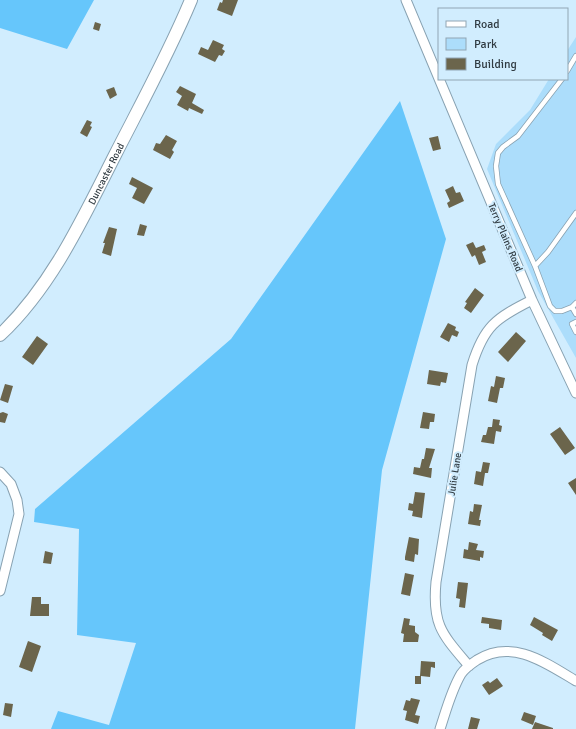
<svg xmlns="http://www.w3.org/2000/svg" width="576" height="729" viewBox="0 0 576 729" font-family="Signika,sans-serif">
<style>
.green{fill:#acddfb}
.forest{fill:#66c6fb}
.building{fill:#6b654c}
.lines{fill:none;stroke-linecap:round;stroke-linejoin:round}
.lane-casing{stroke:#88a2b2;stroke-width:6}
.street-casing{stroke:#88a2b2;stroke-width:11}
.secondary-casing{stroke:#88a2b2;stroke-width:14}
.lane{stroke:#fff;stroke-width:4.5}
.street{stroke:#fff;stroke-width:9}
.secondary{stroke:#fff;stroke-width:12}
.labels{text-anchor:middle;stroke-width:4;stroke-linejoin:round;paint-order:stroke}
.street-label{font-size:10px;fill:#303b42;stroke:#d1edfe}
</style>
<rect width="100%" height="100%" fill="#d1edfe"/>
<path class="green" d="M576,37V358L538,291L487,169L496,144L530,110L549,79H567V51Z"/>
<path class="forest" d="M0,0H94L67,49L0,28Z
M400,101L446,239L382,470L355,729H51L58,711L109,725L136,643L77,635L79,529L34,522L35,509L231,339Z"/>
<path class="building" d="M223,0H238L232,16L217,10L220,2L222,3Z
M95,22L101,24L99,31L93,29Z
M213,40L224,45L222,49L225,51L222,56L219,55L215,62L198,54L201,47L208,50Z
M180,86L196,94L192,103L204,110L202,114L189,108L188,111L177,105L182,96L176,92Z
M114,87L117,95L110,99L106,90Z
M87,120L92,122L90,126L92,127L87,137L80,133Z
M166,135L177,141L172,150L174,152L170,159L153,150L156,143L160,144Z
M438,136L441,149L433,151L429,138Z
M132,177L153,188L144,204L132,198L137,188L129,184Z
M453,186L456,193L460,192L464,201L449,208L447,203L450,201L445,190Z
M140,224L147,226L144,236L137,235Z
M109,227L117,229L111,256L102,253L105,243H103Z
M473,242L476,248L484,245L486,250L482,252L486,262L479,265L475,255L472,257L466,245Z
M475,288L484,295L471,313L464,308L467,303L465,302Z
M448,323L456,327L455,330L459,332L457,337L452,335L449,342L440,337Z
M516,332L526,341L508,362L498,352Z
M37,336L48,344L33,365L22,357Z
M429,370L448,373L446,383L441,382L440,386L427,384Z
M496,376L505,378L503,388H500L497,403L488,401L491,386L494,387Z
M5,384L13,386L8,403L0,400Z
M3,412L8,414L5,423L0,422V413Z
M423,412L435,414L434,422H430L429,429L420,428Z
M493,419L500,420L499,425L502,426L501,432L496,431L494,444L481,442L483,435H486L488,427H492Z
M560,427L575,448L565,455L550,434Z
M426,448L435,449L429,468H432L431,478L413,474L414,467L420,468L422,459H424Z
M483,462L490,463L488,473H485L483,486L474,484L476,471L481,472Z
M576,478V495L568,483Z
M415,492L425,493L422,518L412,516L413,511L408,510L409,503L413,504Z
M474,504L482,505L479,520H481L480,526L468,524L470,511L473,512Z
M409,537L419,539L418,555L415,554L414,562L405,560V557Z
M469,542L478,544L476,550L484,551L483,558L480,557V561L463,558L464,549L468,550Z
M45,551L53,553L51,564L43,563Z
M405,573L414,575L410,596L401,594Z
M458,582L468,583L465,608L459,607L460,599L456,598Z
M32,597H41V604H49V616H30Z
M482,617L502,620L501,630L489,628V624L481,623Z
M534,617L558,630L552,641L542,635L543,633L530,625Z
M404,618L410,619L409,625L415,626V632L419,635L418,642H403L404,634L401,633Z
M28,641L41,646L32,672L19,667Z
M421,661L435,662V668L431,667L430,677L421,676V684H415V676H420Z
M497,678L503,686L489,695L482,685L488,681L490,683Z
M411,698L420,700L415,715L420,716L418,724L405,720L407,711L403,710L406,700L410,701Z
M5,703L13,704L11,717L3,715Z
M524,712L536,716L533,725L521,720Z
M471,717L480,719L477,729H468Z
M535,722L553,728V729H532Z"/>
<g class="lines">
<defs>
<path id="lane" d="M567,71L576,56
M562,79L518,136L503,147L498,153L496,166L498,184L535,266L550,306L555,311H562L572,307
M535,266L548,252L576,213
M576,303L572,307L576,314
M576,322L572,324L576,332"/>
<path id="street" d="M406,0L532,300L576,393
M0,472L11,484L17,500L19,514L0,591
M469,666C442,634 432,625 436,582L472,365C484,326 496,318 532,300
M440,729C446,711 451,691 461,674C465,668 471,664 477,660C512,638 546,663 576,681"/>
<g id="secondary">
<path id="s1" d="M0,335C52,286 83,218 115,155C141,104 169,53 191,0"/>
</g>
</defs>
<use href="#lane" class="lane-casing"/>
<use href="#street" class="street-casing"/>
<use href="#secondary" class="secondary-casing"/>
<use href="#lane" class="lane"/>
<use href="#street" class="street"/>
<use href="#secondary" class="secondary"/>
</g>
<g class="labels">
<g class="street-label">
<text dy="4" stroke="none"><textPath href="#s1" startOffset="194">Duncaster Road</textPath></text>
<text transform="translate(506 237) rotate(67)" y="4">Terry Plains Road</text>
<text transform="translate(454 474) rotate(-81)" y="4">Julie Lane</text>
</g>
</g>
<rect x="438" y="8" width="130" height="72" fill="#d1edfe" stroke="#91a6b3"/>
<rect x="446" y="21" width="20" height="6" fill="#ffffff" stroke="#91a6b3"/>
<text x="474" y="28" font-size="12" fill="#303b42">Road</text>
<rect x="446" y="38" width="20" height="12" fill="#acddfb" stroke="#91a6b3"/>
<text x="474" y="48" font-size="12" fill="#303b42">Park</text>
<rect x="446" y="58" width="20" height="12" fill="#6b654c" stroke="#91a6b3"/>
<text x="474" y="68" font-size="12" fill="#303b42">Building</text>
</svg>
